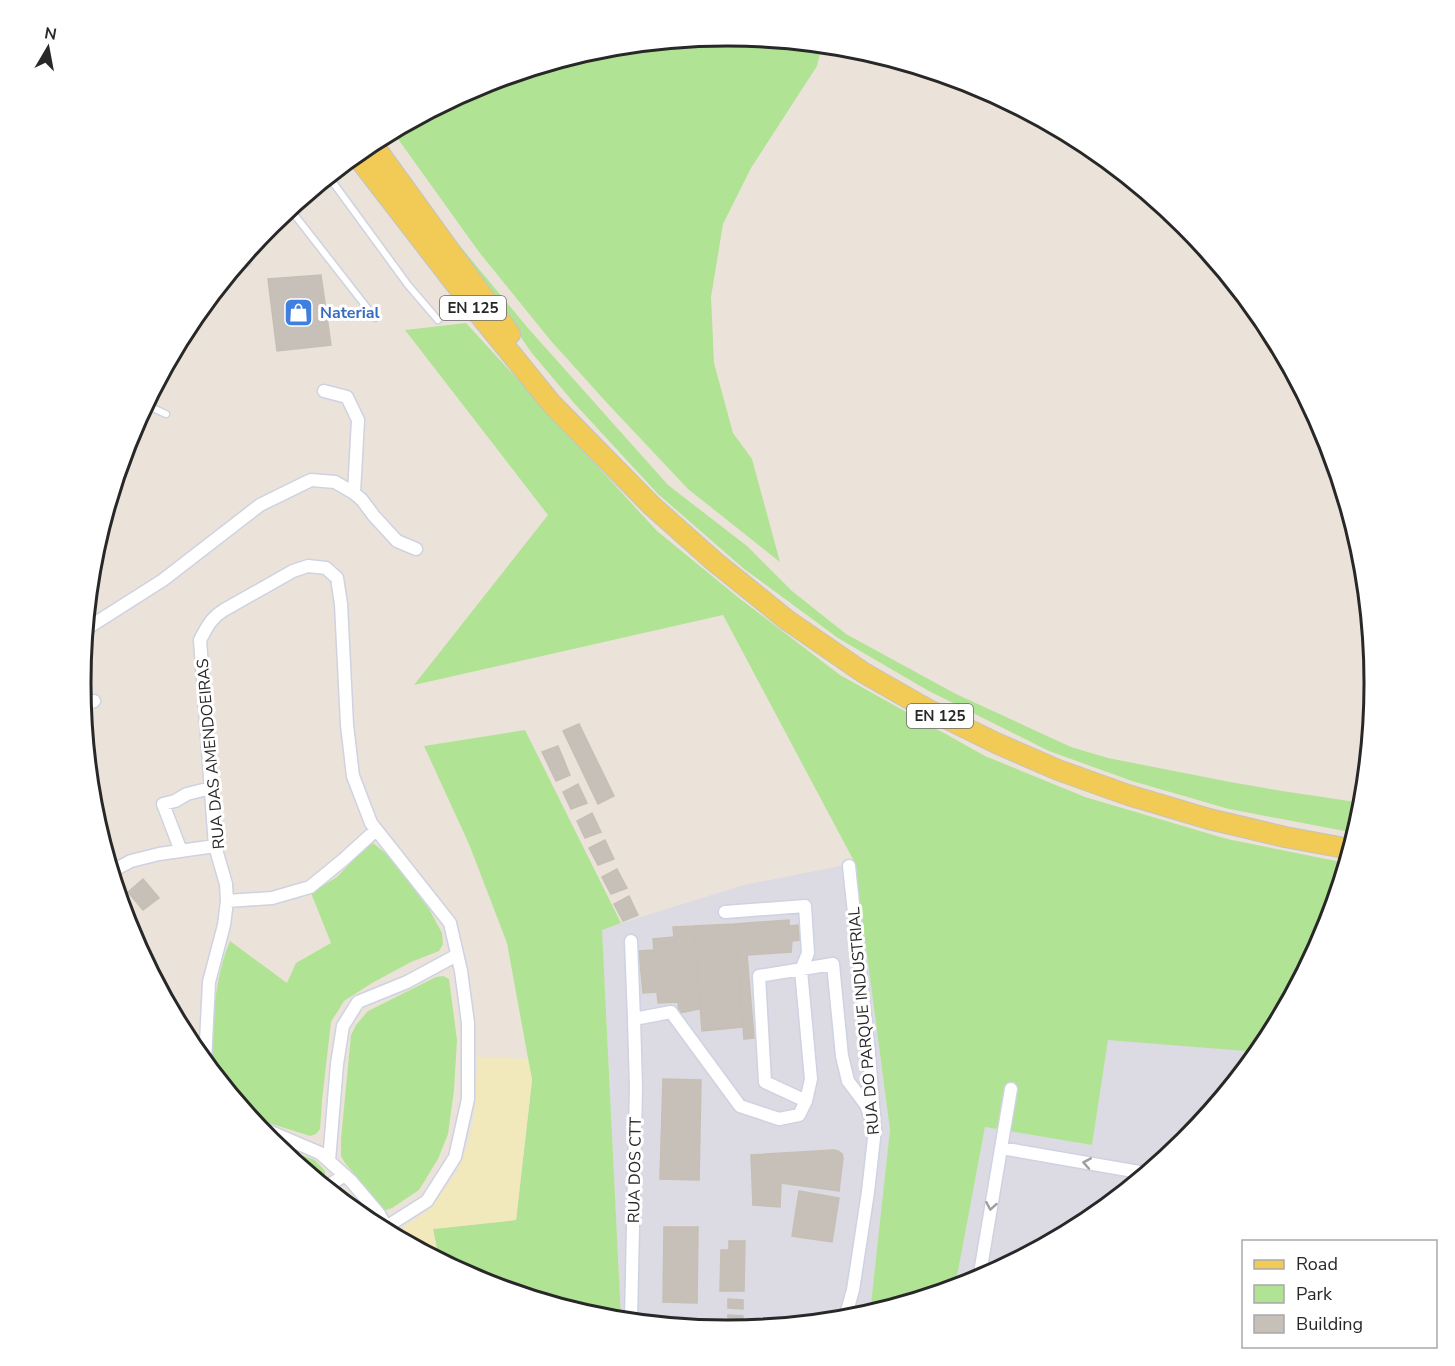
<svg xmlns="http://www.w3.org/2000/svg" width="1455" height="1366" viewBox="0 0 1455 1366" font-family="'Nunito Sans',sans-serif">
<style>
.industrial{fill:#dcdae3}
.green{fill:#b0e394}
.sand{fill:#f1e8bb}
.building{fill:#c6c0b9;stroke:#c6bfb3;stroke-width:1.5}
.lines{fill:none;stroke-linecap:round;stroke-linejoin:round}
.lane-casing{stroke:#ced2e1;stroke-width:9}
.street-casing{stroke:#ced2e1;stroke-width:15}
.primary-casing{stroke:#c3c3c3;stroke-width:22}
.lane{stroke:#fff;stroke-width:6}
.street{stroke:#fff;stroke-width:12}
.primary{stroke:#f2cb57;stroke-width:20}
.oneway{stroke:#9e9e9e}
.labels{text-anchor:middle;stroke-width:6;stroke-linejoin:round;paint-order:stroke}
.shield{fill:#fff;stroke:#686868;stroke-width:1.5}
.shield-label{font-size:15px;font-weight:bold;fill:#282828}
.shop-label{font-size:16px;font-weight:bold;fill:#366cbe;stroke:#fff;text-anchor:start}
.street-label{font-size:16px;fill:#282828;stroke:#fff}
.rim{fill:none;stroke:#282828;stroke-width:3}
</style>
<rect width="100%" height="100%" fill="#ebe3d9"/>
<path class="industrial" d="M855,863L890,1130L870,1313L853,1318L728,1330L621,1319L602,929L744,885Z
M1108,1039L1258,1052L1185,1141L1087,1221L975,1281L955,1287L985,1127L1092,1145Z"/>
<path class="green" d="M728,36L822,45L817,66L751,168L723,224L711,297L714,363L733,433L752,459L780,562L688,489L608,404L551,341L479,252L393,132L480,85L602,48Z
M450,234L527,327L668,485L747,546L792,591L846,634L956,694L1071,747L1108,758L1230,782L1282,791L1363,803L1355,833L1229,809L1132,781L1049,751L927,690L838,638L743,568L658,494L574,403L531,352Z
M466,323L657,531L739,598L840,675L985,756L1085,797L1227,839L1346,863L1325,931L1265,1043L1258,1052L1108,1040L1092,1145L985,1127L955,1287L870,1313L890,1130L855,863L723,615L414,685L548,515L405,330Z
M525,730L621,923L602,930L621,1319L601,1317L480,1281L439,1259L433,1229L516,1220L532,1080L507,943L469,844L424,746Z
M373,843L389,856L429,909L442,933L443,944L439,951L411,962L372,983L344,1001L331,1022L322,1100L320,1129L316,1134L310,1136L250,1117L211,1068C212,1028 214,978 230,941L287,983L296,963L331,943L311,893L337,877L363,850Z
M443,976L449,979L457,1040L454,1090L448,1134L438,1159L419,1190L392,1208L386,1210L379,1209L373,1201L366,1188L345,1163L341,1156V1139L351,1035L356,1025L368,1011L436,977Z
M277,1146L315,1160L325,1171V1177L318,1180Z"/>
<path class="sand" d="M478,1057L528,1059L532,1080L516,1220L433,1229L439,1259L401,1239L404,1226L428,1211L457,1172L468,1145L474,1116Z"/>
<path class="building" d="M321,275L331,345L277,351L268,279Z
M579,724L614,796L598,804L563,731Z
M558,746L570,775L556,781L542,752Z
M578,784L587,803L571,809L563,792Z
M592,813L601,832L585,838L577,821Z
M605,840L614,859L598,865L589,848Z
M617,869L627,888L611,894L602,877Z
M143,879L159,898L143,910L128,892Z
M629,896L638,915L623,921L614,904Z
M789,920V926L798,925L800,940L792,941L791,952L747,955L754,1038L744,1039L735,924Z
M735,924L742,1027L702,1031L694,926Z
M694,926L699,1009L679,1013L678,1002L658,1003L657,992L643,993L639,951L654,950L653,939L674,937L673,927Z
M663,1079L701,1080L699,1180L660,1179Z
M834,1150L838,1151L842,1154L843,1158L839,1191L781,1183L780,1207L753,1205L751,1155Z
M799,1191L839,1198L832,1242L792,1236Z
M664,1227H698L697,1303L663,1302Z
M729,1241H745L744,1291H720L721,1250H729Z
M728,1299L743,1300V1309L728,1308Z
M728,1315L743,1316L742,1325L727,1324Z"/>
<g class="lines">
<defs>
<path id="lane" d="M329,177L408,285L438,320
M290,209L375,318
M241,260L247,263
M146,405L166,414"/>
<path id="street" d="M324,391L347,397L358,420L354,493
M86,629L163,580L260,505L311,480L335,482L354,493L362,500L374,516L397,541L416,549
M83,705L94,701
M181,851L163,804L175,801L187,794L211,788
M112,871L131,861L159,854L215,846
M227,901L272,898L310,887L343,860L376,830
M725,912L805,906L808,953L801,970L811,1079L806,1101L765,1082L759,976L833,964L842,1056L848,1081L866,1105L875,1129
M631,941L634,1019L671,1012L740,1106L779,1119L799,1115L806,1101
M205,1062L209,982L224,925L227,901L226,884L215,846L200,640C207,627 211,618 224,610L293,571L308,566L326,568L337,578L341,604L347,725L353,776L371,823L450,923L461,971L468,1023V1099L455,1157L427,1201L386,1227
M259,1127L320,1153L351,1181L379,1214L389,1232
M1001,1148L1145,1173
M329,1161L337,1064L343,1026L358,1002L407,982L457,955
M326,1187L345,1175
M979,1279L1011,1089
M845,1318L853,1290L868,1192L875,1129L869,1054L849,866
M631,1320L636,1087L634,1019"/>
<path id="primary" d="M372,143L510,334
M356,155L474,308L551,403L651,505L715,562L787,620L864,673L927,709L996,743L1058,770L1128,795L1209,819L1285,837L1350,849"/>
</defs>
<use href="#lane" class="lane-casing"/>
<use href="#street" class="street-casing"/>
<use href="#primary" class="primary-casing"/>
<use href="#lane" class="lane"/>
<use href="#street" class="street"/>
<use href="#primary" class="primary"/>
</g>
<defs><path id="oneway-chevron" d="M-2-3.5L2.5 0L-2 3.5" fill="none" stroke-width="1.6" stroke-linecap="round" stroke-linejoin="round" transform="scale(1.5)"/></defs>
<g class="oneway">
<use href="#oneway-chevron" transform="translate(1087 1163) rotate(-170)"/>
<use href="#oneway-chevron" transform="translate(991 1206) rotate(100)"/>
</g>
<defs>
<symbol id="shop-square" viewBox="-11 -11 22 22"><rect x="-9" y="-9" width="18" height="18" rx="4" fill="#3f7fe0" stroke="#fff"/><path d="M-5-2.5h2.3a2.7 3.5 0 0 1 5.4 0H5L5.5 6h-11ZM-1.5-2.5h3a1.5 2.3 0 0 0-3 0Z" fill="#fff"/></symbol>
</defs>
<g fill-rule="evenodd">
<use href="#shop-square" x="282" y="296" width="33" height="33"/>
</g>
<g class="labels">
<g class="shield">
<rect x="440" y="296" width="66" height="24" rx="4.5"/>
<rect x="907" y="704" width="66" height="24" rx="4.5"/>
</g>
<g class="shield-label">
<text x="473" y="313">EN 125</text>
<text x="940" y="721">EN 125</text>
</g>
<g class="shop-label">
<text x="320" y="318">Naterial</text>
</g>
<g class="street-label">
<text transform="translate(210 754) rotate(-95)" y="6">RUA DAS AMENDOEIRAS</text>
<text transform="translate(863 1021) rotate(-95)" y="6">RUA DO PARQUE INDUSTRIAL</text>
<text transform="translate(634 1170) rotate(-89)" y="6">RUA DOS CTT</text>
</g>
</g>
<path d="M0 0H1455V1366H0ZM727 46H728A636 636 0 0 1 1364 682V684A636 636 0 0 1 728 1320H727A636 636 0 0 1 91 684V682A636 636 0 0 1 727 46Z" fill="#fff" fill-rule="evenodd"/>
<path class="rim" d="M727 46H728A636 636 0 0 1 1364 682V684A636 636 0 0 1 728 1320H727A636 636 0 0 1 91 684V682A636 636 0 0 1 727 46Z"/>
<rect x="1242" y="1240" width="195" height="108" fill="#ffffff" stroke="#a9a9a9" stroke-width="1.5"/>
<rect x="1254" y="1260" width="30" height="9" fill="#f2cb57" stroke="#a9a9a9" stroke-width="1.5"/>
<text x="1296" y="1270" font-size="18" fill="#282828">Road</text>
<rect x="1254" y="1285" width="30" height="18" fill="#b0e394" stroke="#a9a9a9" stroke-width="1.5"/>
<text x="1296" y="1300" font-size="18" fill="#282828">Park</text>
<rect x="1254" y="1315" width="30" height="18" fill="#c6c0b9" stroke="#a9a9a9" stroke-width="1.5"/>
<text x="1296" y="1330" font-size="18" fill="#282828">Building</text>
<g transform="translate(48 48) rotate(10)" stroke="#ffffff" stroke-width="4.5" paint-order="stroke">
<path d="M0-4.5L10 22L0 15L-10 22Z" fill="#282828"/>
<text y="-9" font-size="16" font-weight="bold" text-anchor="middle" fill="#282828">N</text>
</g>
</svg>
